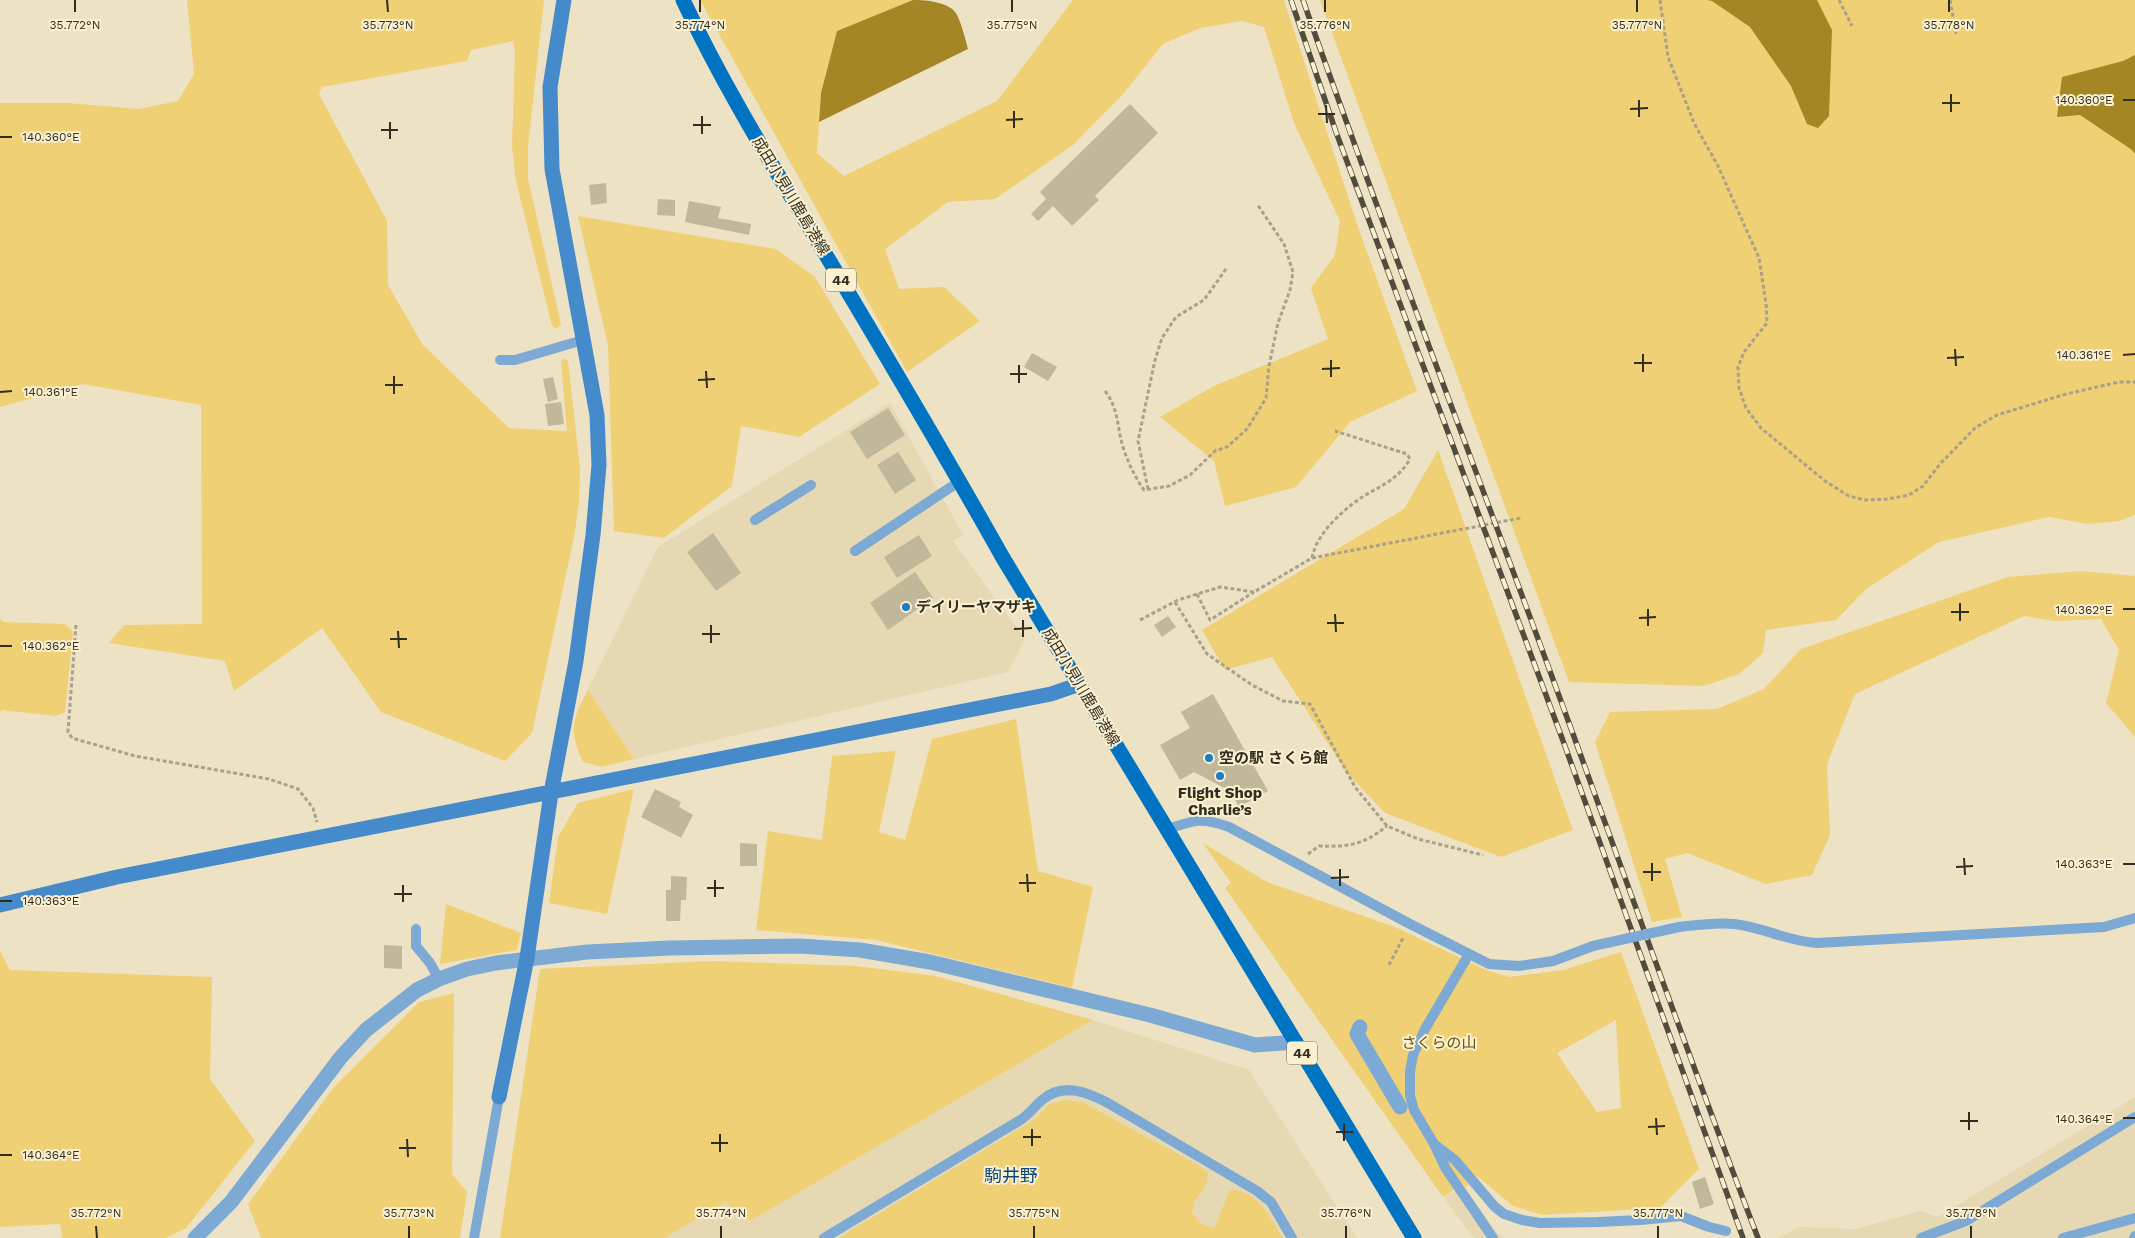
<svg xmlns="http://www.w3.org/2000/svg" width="2135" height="1238" viewBox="0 0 2135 1238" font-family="'Work Sans','Noto Sans JP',sans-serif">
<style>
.built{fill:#e6d8b2}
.green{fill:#efd075;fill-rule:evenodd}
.water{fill:#a48624}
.building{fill:#c1b799}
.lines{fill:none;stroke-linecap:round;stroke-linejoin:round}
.path{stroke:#aaa189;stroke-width:3;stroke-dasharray:4 2.5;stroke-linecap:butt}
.lane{stroke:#7da9d5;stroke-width:10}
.street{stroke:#7da9d5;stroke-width:15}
.secondary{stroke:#458bcb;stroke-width:15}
.primary{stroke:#0074c3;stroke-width:15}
.rail-casing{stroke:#514c3d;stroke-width:5.5}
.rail{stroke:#fbf0d0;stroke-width:4;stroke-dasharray:11;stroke-linecap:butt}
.lane-bridge{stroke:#7da9d5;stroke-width:10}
.ticks{fill:none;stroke:#312d21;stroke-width:2}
.poi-dot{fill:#1d7bc8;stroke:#fbf0d0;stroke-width:2}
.labels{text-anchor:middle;stroke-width:4;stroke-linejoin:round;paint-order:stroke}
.shield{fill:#fbf0d0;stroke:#6e6856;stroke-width:1}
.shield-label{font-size:14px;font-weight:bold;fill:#312d21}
.street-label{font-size:15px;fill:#312d21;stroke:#fbf0d0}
.poi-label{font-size:15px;font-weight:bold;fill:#312d21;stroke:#fbf0d0;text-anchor:start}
.park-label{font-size:15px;fill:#645003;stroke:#fbf0d0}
.quarter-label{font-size:18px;fill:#0b4878;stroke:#fbf0d0}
.ticks-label{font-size:12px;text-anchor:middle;fill:#312d21;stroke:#fbf0d0;stroke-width:4;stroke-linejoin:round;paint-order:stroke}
</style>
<rect width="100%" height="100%" fill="#ede2c3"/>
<path class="built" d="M890,403L963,535L953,541L1025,639L1008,672L634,759L588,690L658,547Z
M1093,1020L1249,1070L1357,1238H664L725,1201L750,1221Z
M2135,1097V1238H1777L1799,1227L1855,1229L1921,1211L1938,1217Z
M1464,1186L1498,1234L1505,1238H1474L1444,1198Z"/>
<path class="green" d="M187,0H544L528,146V179L561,324L557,329L552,326L516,181L512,147L515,53L513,41L471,50L467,61L322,87L319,94L387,221L388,285L423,345L509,428L567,431L561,362L564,358L568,361L580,468L579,503L574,537L532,733L505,761L381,712L322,628L234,691L225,661L109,643L124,625L202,624L201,405L83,384L0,407V103H67L139,109L178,101L194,74Z
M700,0H913L837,31L821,93L817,153L844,176L997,101L1073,0H1284L1357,224L1417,391L1350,422L1296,487L1225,506L1214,461L1160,417L1214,386L1328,339L1311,288L1335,255L1340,221L1294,123L1264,27L1242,21L1200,28L1163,44L1124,93L1073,145L995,199L948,202L885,249L899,289L944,287L980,321L907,372Z
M1320,0H2135V515L2119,521L2088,524L2049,517L1939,542L1866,589L1836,620L1766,630L1763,653L1739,674L1704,686L1569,682Z
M578,216L776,249L815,277L880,384L799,437L741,426L732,486L664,538L614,531L608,345Z
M1438,450L1573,830L1501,857L1385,813L1347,773L1272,657L1225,670L1202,630L1404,509Z
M2081,571L2135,576V737L2106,703L2119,650L2101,619L2055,621L2024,616L1855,694L1827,764L1830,835L1812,875L1766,884L1687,853L1665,859L1682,917L1652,922L1595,742L1610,712L1717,709L1764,689L1801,649L2008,577Z
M0,618L3,622L65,624L73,632L65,712L56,716L1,710L0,715Z
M588,690L634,759L602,767L583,762C568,729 572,721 588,690Z
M1016,719L1038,871L1093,887L1072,988L876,940L756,930L768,831L822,840L832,756L896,751L879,832L905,840L932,739Z
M634,789L607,914L549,903L558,837L578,803Z
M1203,843L1267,882L1395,927L1486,970L1509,977L1563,970L1621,952L1699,1169L1660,1208L1542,1215L1513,1206L1477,1176L1466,1187L1464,1184L1443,1197L1225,888L1231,883ZM1616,1020L1621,1108L1597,1112L1557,1053Z
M446,904L521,933L517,950L440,964Z
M0,951L10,970L212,977L210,1079L255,1141L186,1228L166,1238H62L60,1224L0,1227Z
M712,961L856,966L936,976L1093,1020L750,1221L725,1202L664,1238H500L540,969Z
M454,993L452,1174L467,1192L460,1238H261L248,1204L334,1087L419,1002Z
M1066,1100L1084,1103L1198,1165L1208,1173L1206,1186L1195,1200L1192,1213L1203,1225L1214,1228L1230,1190C1256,1189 1272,1218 1282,1238H839L1037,1118L1049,1104Z"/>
<path class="water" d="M913,0C926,0 951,2 957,15C962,25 965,38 968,49L819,122L821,93L837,31Z
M1707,0H1817L1832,30L1829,116L1818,128L1807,124L1791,86L1750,27L1712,1Z
M2135,55V154L2132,150L2080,115L2057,117L2062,77L2123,61Z"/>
<path class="building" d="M1130,104L1158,133L1095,196L1099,200L1072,226L1053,206L1038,221L1031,214L1046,199L1040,192Z
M606,183L607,203L591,205L589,185Z
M658,199L675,200V216L657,215Z
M689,201L721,207L718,218L751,224L749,235L685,222Z
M1032,353L1057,367L1048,381L1024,367Z
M553,377L558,399L548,402L543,379Z
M561,402L564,424L548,426L545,404Z
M888,408L905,435L867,459L850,432Z
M898,452L916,480L895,494L877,465Z
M713,533L741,573L716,591L687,552Z
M919,535L932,556L897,578L884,557Z
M915,572L933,598L888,630L870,603Z
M1168,616L1176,627L1162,637L1154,625Z
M1213,694L1268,791L1239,807L1230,791L1194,772L1180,780L1160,745L1190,728L1181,712Z
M655,789L681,802L679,807L693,815L681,838L641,817Z
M740,843L757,844V866H740Z
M671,876L687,877L686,900H681L680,921H666V890H671Z
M384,945L402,946V969L384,968Z
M1705,1177L1714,1204L1700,1209L1692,1182Z"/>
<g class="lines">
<path class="path" d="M1660,0L1668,57L1694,123L1718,166L1759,258L1766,303L1767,323L1744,352L1738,367L1739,388L1746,408L1761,428L1825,481L1849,496L1865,500L1888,499L1909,495L1923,486L1940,464L1975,428L1997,415L2066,394L2119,382H2135
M1839,0L1852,26
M1950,0L1956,34
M1105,391C1119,409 1117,428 1123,447C1128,463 1135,477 1144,490L1169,486L1190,475L1215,451L1227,447L1247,429L1266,398L1269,366L1278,323L1290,290L1293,272L1284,244L1257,204
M1148,489L1138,441L1155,360L1162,338L1176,317L1204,300L1226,269
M1312,558L1521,518
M1197,594L1210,620L1254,592
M1175,602L1207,654L1252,685L1283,701L1310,704L1355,787L1387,826L1418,839L1483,855
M1140,620L1178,600L1220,587L1254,592L1312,558C1316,537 1334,519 1350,506C1371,488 1395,485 1410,459L1407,454L1335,431
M76,625L68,732L72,738L135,756L269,779L298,789L313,808L317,822
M1308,854L1319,846C1349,847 1363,845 1387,826
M1389,965L1403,938"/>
<path class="lane" d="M500,360H515L583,340
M755,520L811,485
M855,551L960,481
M1168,829C1195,820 1201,817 1229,827L1410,924L1489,964L1519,966L1553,961L1593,946
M1679,927C1697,925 1716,922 1734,924C1763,927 1786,941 1817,943L2104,927L2135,918
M416,929V946L430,963L439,979
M1469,954L1425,1029L1413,1055L1410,1072V1096L1414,1110L1434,1144L1446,1169L1493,1238
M1434,1144L1455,1160L1495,1207L1504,1214L1522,1220L1540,1223L1598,1222L1641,1220L1681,1216L1709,1227L1726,1231
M474,1238L499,1097
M824,1238L1022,1119C1030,1113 1035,1106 1042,1100C1063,1082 1087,1092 1108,1103L1257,1191L1271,1202L1292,1238
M1921,1238L1966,1221L2135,1117
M2063,1238L2135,1218
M2134,1238L2135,1236"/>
<path class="street" d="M1360,1027L1357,1034L1400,1107
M195,1238L231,1202L341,1057L366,1030L417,990L439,979L467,969L496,963L587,952L670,948L800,946L860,950L930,962L1150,1015L1255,1045L1296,1042"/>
<path class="secondary" d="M0,905L117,877L1051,694L1080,684
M499,1097L527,958L551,793L576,661L593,535L599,465L597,415L552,169L550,87L564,0"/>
<path class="primary" d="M683,0C721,81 768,158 814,235C878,342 942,449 1003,558L1414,1238"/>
<defs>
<path id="rail" d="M1291,0L1336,132L1562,738L1743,1238
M1303,0C1389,246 1484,489 1573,734C1634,902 1694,1071 1758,1238"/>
</defs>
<use href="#rail" class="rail-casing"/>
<use href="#rail" class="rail"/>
<path class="lane-bridge" d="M1593,946L1679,927"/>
</g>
<path class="ticks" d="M75,0V12M387,0L388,12M700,0V12M1012,0V12M1325,0V12M1637,0V12M1949,0V12M1951,94V112M1639,100V117M2123,100H2135M1942,103H1960M1326,105L1327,123M1630,109L1648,108M1014,111V128M1318,114H1335M702,116V134M1006,120L1023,119M390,122V139M693,125H711M381,130H398M0,137H12M1955,349L1956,366M1643,354V372M2123,355L2135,354M1947,358L1964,357M1331,360V377M1634,363H1652M1019,365V383M1322,369L1340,368M706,371L707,388M1010,374H1027M394,376V394M698,380L715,379M385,385H403M0,392L12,391M1960,603V621M1648,609V626M2123,609H2135M1951,612H1969M1335,614L1336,632M1639,618L1656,617M1023,620V637M1327,623H1344M711,625V643M1014,629L1032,628M398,631L399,648M702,634H720M390,639H407M0,646H12M1964,858L1965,875M1652,863V881M2123,864H2135M1956,867L1973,866M1340,869V886M1643,872H1661M1027,874L1028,892M1331,878L1349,877M715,880V897M1019,883H1036M403,885V902M707,888H724M394,894H412M0,901H12M1969,1112V1130M1656,1118L1657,1135M2123,1118H2135M1960,1121H1978M1344,1123V1141M1648,1127L1665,1126M1032,1129V1146M1336,1132H1353M720,1134V1152M1023,1137H1041M407,1139L408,1157M711,1143H728M399,1148H416M0,1155H12M96,1226L97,1238M409,1226V1238M721,1226V1238M1034,1226V1238M1346,1226V1238M1658,1226V1238M1971,1226V1238"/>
<g class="poi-dot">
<circle cx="906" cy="607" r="5"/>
<circle cx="1209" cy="758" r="5"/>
<circle cx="1220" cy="776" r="5"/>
</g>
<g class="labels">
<g class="shield">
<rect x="826" y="268.5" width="30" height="23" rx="4"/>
<rect x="1287" y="1041.5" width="30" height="23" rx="4"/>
</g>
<g class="shield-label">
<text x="841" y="285">44</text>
<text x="1302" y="1058">44</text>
</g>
<g class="street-label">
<text transform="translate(791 196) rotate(59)" y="5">成田小見川鹿島港線</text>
<text transform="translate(1081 687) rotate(59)" y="5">成田小見川鹿島港線</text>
</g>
<g class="poi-label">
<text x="916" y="612">デイリーヤマザキ</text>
<text x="1219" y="763">空の駅 さくら館</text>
<text x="1220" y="798" text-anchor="middle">Flight Shop<tspan x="1220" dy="17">Charlie’s</tspan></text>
</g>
<g class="park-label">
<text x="1439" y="1048">さくらの山</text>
</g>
<g class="quarter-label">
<text x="1011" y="1182">駒井野</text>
</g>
</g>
<g class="ticks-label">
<text x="75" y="29">35.772°N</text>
<text x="388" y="29">35.773°N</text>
<text x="700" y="29">35.774°N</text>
<text x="1012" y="29">35.775°N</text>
<text x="1325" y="29">35.776°N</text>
<text x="1637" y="29">35.777°N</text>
<text x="1949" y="29">35.778°N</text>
<text x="2084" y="104">140.360°E</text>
<text x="51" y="141">140.360°E</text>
<text x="2084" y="359">140.361°E</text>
<text x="51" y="396">140.361°E</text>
<text x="2084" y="614">140.362°E</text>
<text x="51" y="650">140.362°E</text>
<text x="2084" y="868">140.363°E</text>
<text x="51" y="905">140.363°E</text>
<text x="2084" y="1123">140.364°E</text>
<text x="51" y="1159">140.364°E</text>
<text x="96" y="1217">35.772°N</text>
<text x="409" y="1217">35.773°N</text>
<text x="721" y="1217">35.774°N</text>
<text x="1034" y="1217">35.775°N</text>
<text x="1346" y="1217">35.776°N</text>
<text x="1658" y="1217">35.777°N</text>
<text x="1971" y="1217">35.778°N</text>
</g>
</svg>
